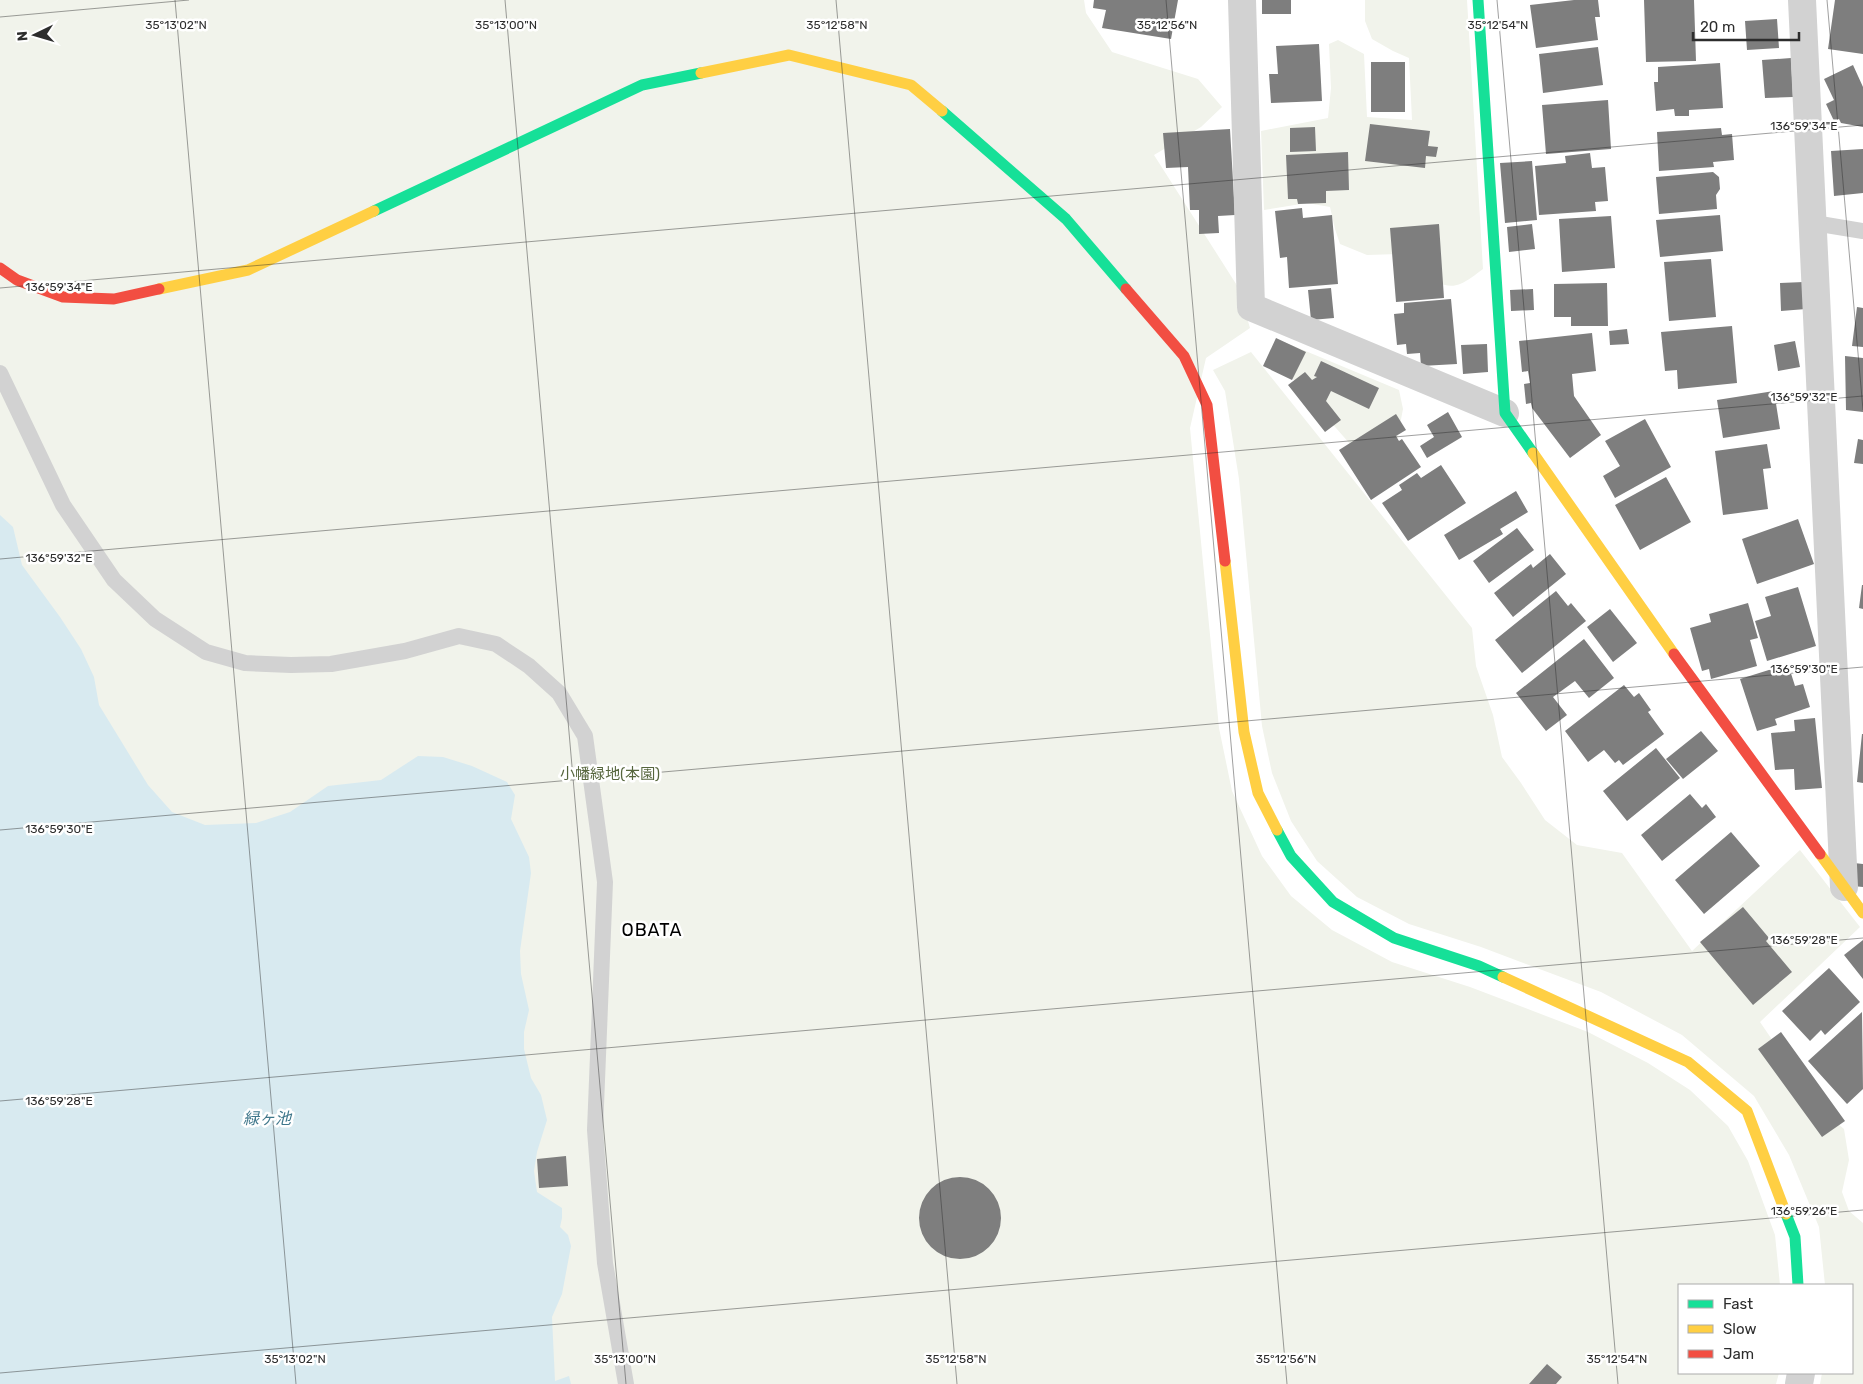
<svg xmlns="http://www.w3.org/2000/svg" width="1863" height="1384" viewBox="0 0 1863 1384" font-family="Rubik,'Noto Sans JP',sans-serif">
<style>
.green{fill:#f1f3eb}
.water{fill:#d8eaf0}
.building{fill:#7e7e7e}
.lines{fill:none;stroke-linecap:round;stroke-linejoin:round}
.lane{stroke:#d2d2d2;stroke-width:16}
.street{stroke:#d2d2d2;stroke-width:28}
.fast{stroke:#16e098;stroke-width:11}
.slow{stroke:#ffcf43;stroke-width:11}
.jam{stroke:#f24e42;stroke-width:11}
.ticks{fill:none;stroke:#2d2d2d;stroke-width:1;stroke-opacity:0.45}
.labels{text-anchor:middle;stroke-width:5;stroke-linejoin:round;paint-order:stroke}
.park-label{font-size:15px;fill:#56663d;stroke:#fff}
.water-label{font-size:16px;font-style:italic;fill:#3f778b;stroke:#fff}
.quarter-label{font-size:18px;letter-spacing:1px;fill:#000;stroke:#fff}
.ticks-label{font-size:12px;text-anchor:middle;fill:#2d2d2d;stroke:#fff;stroke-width:5;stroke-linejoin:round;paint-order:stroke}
</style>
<rect width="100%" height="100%" fill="#fff"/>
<path class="green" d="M0,0H1084L1086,13L1112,52L1198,79L1222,107L1201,127L1154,155L1238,287L1250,328L1206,358L1190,428L1219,728L1232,791L1262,856L1291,896L1332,930L1392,962L1470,987L1588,1032L1648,1063L1690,1090L1728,1126L1748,1161L1775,1235L1780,1285H1679V1373H1779L1776,1384H0Z
M1365,0H1467L1483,269C1476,274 1468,281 1460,284C1440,293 1413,266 1399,254L1367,255L1340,244L1335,229L1330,207L1307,203L1264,210L1261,131L1328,118L1331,88L1329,44L1338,40L1364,54L1367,117L1412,120L1409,58L1393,51L1372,39L1365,21Z
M1284,342L1399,390L1403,409L1396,445L1379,477L1271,354L1272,347Z
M1251,352L1472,628L1476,666L1493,715L1502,757L1521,783L1545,820L1577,845L1622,853L1692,951L1800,850L1860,927L1760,1022L1818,1107L1844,1129L1849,1160L1842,1192L1849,1211L1863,1223V1384H1820L1822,1373H1852V1285H1825L1819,1227L1789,1155L1754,1096L1682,1035L1601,992L1481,947L1409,924L1357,897L1317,861L1291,821L1272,773L1262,726L1239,479L1225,391L1213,370Z"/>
<path class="water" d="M0,515L13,527L22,565L60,617L81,649L94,677L99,705L148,785L172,812L205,825L256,823L290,812L328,786L381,780L418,756L443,757L472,766L507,782L515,795L511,819L529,857L531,873L520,951L521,974L529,1010L524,1032V1049L531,1078L541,1095L547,1120L537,1152L534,1171L537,1192L562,1208V1218L560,1227L568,1235L571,1246L562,1294L552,1317L555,1381L569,1376L571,1384H0Z"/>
<path class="building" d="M1094,0H1178L1171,39L1102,28L1106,10L1093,8Z
M1262,0H1291V14H1262Z
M1574,0H1598L1600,17H1595L1598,40L1536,48L1530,5Z
M1644,0H1694L1696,61L1646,62Z
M1835,0H1863V54L1828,49Z
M1777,19L1779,48L1747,50L1745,21Z
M1319,44L1322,101L1271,103L1269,74H1278L1276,46Z
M1598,47L1603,85L1543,93L1539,54Z
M1791,58L1793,97L1765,98L1762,60Z
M1371,62H1405V112H1371Z
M1720,63L1723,108L1689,110V116H1675L1674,109L1656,111L1654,82H1658V67Z
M1853,65L1863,87V127L1841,123L1839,119L1834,121L1826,104L1834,100L1824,79Z
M1608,100L1611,149L1546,154L1542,105Z
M1370,124L1430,131L1428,146L1438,147L1436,157L1426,156L1425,168L1365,161Z
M1315,127L1316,151L1290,152V128Z
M1721,128L1722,135L1732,134L1734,160L1713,162L1714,167L1659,171L1657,132Z
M1230,129L1235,215L1218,216L1219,233L1199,234V210H1190L1188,167L1166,168L1163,133Z
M1863,149V193L1834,196L1831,151Z
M1348,152L1349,190L1326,191V203L1298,204L1297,199H1288L1286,155Z
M1590,153L1592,168L1605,167L1608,201L1595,202L1596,211L1539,215L1535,166L1566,163L1565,156Z
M1532,161L1537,220L1505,223L1500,163Z
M1713,172L1719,177L1720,189L1716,195L1717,209L1659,214L1656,177Z
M1302,208L1303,218L1332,215L1338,284L1289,288L1287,257L1280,258L1275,211Z
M1720,215L1723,251L1660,257L1656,220Z
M1611,216L1615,268L1562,272L1559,219Z
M1439,224L1444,298L1396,302L1390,228Z
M1532,224L1535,249L1509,252L1507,227Z
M1711,259L1716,317L1669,321L1664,262Z
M1804,282L1806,309L1781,311L1780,283Z
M1607,283L1608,326H1571V317H1554V284Z
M1331,288L1334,318L1311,320L1308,290Z
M1533,289L1534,310L1511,311L1510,290Z
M1451,299L1457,364L1421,366L1420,353L1407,354L1406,344L1397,345L1394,314L1404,313V303Z
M1857,307L1863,308V347L1852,346Z
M1732,326L1737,383L1678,389L1677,370L1665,371L1661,332Z
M1627,329L1629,344L1610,345L1609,331Z
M1592,333L1596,371L1572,374L1574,396L1601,435L1570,458L1532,408L1531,403L1526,404L1524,384L1530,383L1528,371L1522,372L1519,341Z
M1276,338L1306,352L1292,380L1263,366Z
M1795,341L1800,367L1778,371L1774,345Z
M1487,344L1488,372L1463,374L1461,345Z
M1845,356L1863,358V412L1846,410Z
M1321,361L1379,388L1369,409L1331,391L1326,401L1341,420L1325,432L1288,385L1305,372L1312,380L1317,377L1314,376Z
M1774,391L1780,429L1723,438L1717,400Z
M1448,412L1462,437L1427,458L1420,446L1434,437L1427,425Z
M1396,414L1406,430L1396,436L1399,441L1402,439L1421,467L1371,500L1339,450Z
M1645,419L1671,467L1615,498L1603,476L1620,466L1605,441Z
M1858,439L1863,440V464L1854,463Z
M1767,444L1771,468L1763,469L1768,509L1723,515L1715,451Z
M1441,465L1466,503L1408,541L1382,503L1402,490L1399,485L1417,473L1421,478Z
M1666,477L1691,522L1640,550L1615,505Z
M1516,491L1528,512L1500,529L1503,534L1459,560L1444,535Z
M1798,519L1814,564L1757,584L1742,539Z
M1517,528L1534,550L1489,583L1473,561Z
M1550,554L1566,574L1513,617L1494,593L1531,564L1533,568Z
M1862,585H1863V609L1859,608Z
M1798,587L1816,646L1767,661L1755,621L1771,616L1765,597Z
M1556,591L1568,606L1571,603L1586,621L1522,673L1495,640Z
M1748,603L1758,638L1750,640L1757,666L1711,679L1709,669L1702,671L1690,628L1711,622L1709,614Z
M1610,609L1637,643L1613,662L1587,627Z
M1584,639L1614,678L1589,698L1575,681L1553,697L1567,715L1546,731L1516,693Z
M1788,664L1795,686L1803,684L1810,707L1775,719L1777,725L1757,731L1740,679Z
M1624,685L1634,697L1639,693L1651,710L1648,712L1664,734L1623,765L1619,760L1615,763L1604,750L1588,762L1565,731Z
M1815,718L1822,788L1795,790L1794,769L1775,770L1771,733L1795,731L1794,720Z
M1701,731L1718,751L1683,779L1666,759Z
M1862,734H1863V783L1857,782Z
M1656,748L1680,778L1627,821L1603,791Z
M1690,794L1702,808L1706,804L1716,817L1662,861L1641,835Z
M1731,832L1760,866L1704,914L1675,880Z
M1854,863L1863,864V887L1853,886Z
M1743,907L1769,938L1766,941L1792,972L1753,1005L1700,942Z
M1863,940V979L1844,955Z
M1829,968L1860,1002L1825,1035L1821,1030L1810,1041L1782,1011Z
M1862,1012L1863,1089L1847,1104L1808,1061Z
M1781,1032L1845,1121L1822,1137L1758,1049Z
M566,1156L568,1186L539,1188L537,1159Z
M919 1218a41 41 0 1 1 82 0a41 41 0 1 1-82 0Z
M1547,1364L1562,1377L1556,1384H1529Z"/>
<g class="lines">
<path class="lane" d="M1814,223L1863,231
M0,373L63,505L114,580L155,619L206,652L245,663L291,665L331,664L405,651L459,636L496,644L529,666L559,693L585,736L605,882L595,1130L605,1263L626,1384"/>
<path class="street" d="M1242,0L1251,307L1505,413
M1802,0L1844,887
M1799,1384L1801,1373"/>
<path class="fast" d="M1478,0L1505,413L1533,453
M942,111L1066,219L1126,289
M374,211L642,85L701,73
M1277,830L1291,856L1333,902L1394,938L1479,966L1503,977
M1786,1214L1795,1237L1798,1285"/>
<path class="slow" d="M701,73L789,55L911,85L942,111
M159,289L248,270L374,211
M1533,453L1674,654
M1225,561L1244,732L1258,793L1277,830
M1820,854L1863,913
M1503,977L1688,1062L1747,1111L1786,1214"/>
<path class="jam" d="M0,268L17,280L63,297L114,299L159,289
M1126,289L1184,356L1207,405L1225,561
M1674,654L1820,854"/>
</g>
<path class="ticks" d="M175,0L296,1384M505,0L626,1384M836,0L957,1384M1166,0L1287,1384M1497,0L1618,1384M1827,0L1863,410M0,17L189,0M0,288L1863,125M0,559L1863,396M0,830L1863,667M0,1101L1863,938M0,1373L1863,1210"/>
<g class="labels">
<g class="park-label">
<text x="610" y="779">小幡緑地(本園)</text>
</g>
<g class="water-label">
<text x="267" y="1124">緑ヶ池</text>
</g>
<g class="quarter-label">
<text x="652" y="936">OBATA</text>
</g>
</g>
<g class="ticks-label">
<text x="176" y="29">35°13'02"N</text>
<text x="506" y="29">35°13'00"N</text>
<text x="837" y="29">35°12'58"N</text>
<text x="1167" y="29">35°12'56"N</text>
<text x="1498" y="29">35°12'54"N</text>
<text x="1804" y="130">136°59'34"E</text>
<text x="59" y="291">136°59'34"E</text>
<text x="1804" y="401">136°59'32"E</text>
<text x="59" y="562">136°59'32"E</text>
<text x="1804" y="673">136°59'30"E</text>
<text x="59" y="833">136°59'30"E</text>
<text x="1804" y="944">136°59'28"E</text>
<text x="59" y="1105">136°59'28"E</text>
<text x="1804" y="1215">136°59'26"E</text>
<text x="295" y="1363">35°13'02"N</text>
<text x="625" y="1363">35°13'00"N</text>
<text x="956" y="1363">35°12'58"N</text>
<text x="1286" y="1363">35°12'56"N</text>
<text x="1617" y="1363">35°12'54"N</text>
</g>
<rect x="1678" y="1284" width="175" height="90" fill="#ffffff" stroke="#ababab"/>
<rect x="1688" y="1300" width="25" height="8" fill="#16e098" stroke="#ababab"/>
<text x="1723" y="1309" font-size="15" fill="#2d2d2d">Fast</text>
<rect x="1688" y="1325" width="25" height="8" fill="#ffcf43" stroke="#ababab"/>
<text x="1723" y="1334" font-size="15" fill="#2d2d2d">Slow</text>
<rect x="1688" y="1350" width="25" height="8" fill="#f24e42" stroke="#ababab"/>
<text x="1723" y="1359" font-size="15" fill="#2d2d2d">Jam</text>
<g transform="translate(35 35) rotate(265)" stroke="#ffffff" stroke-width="4" paint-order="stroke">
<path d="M0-4L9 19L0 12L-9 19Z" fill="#2d2d2d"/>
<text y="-8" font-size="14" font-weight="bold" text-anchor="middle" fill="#2d2d2d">N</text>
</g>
<path d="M1693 32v8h106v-8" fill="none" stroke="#2d2d2d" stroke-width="2.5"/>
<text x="1700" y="32" font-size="15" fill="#2d2d2d" stroke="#ffffff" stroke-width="4" paint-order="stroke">20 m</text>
</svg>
